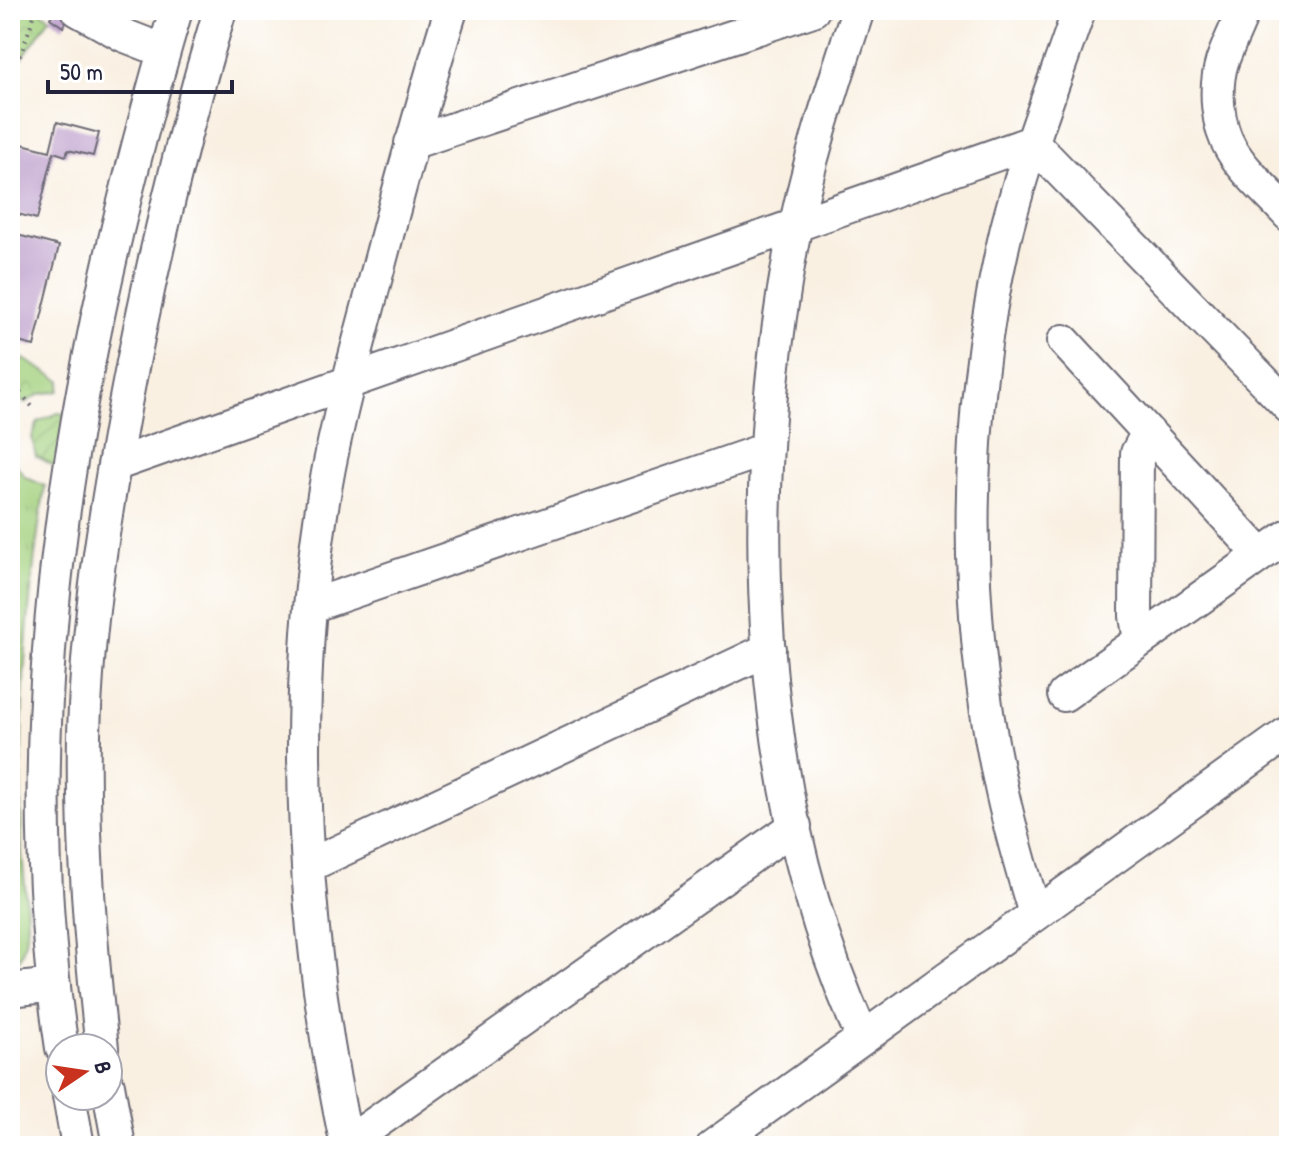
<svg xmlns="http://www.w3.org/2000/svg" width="1299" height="1156" viewBox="0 0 1299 1156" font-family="'Patrick Hand',sans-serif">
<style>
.grass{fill:url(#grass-tufts);stroke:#62795c;stroke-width:2}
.park{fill:url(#park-crowns);stroke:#62795c;stroke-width:2}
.garden{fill:url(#garden-furrows);stroke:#62795c;stroke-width:2}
.building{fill:#bb9cca}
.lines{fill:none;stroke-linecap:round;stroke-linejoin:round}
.minor-casing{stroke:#6d6a75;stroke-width:36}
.path{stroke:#6d6a75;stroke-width:4;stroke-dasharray:2 6;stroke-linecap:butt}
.minor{stroke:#fff;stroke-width:32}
</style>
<defs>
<pattern id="grass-tufts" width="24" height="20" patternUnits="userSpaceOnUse" patternTransform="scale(2)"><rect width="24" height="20" fill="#a2d07d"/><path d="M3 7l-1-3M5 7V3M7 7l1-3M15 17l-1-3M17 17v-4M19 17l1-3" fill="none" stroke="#8bb26d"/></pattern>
<pattern id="park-crowns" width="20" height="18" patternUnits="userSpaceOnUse" patternTransform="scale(2)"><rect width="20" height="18" fill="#a2d07d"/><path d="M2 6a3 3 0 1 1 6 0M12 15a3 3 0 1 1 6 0" fill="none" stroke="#8bb26d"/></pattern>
<pattern id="garden-furrows" width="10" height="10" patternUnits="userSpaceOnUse" patternTransform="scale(2)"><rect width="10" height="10" fill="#a2d07d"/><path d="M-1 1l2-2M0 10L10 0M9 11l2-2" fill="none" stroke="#8bb26d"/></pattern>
</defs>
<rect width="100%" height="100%" fill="#fff"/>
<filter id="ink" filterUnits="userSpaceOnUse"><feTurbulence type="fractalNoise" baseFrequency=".0125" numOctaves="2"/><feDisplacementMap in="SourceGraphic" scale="16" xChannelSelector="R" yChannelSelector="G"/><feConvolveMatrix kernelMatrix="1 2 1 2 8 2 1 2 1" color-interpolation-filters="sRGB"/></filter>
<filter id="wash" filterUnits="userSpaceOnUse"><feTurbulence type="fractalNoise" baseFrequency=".006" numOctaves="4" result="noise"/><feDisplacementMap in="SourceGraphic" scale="32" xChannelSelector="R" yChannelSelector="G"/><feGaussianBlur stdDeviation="1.8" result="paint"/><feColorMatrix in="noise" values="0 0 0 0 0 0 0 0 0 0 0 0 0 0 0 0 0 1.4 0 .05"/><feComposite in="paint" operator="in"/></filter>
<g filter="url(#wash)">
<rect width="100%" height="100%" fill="#f9f0e2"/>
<path class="grass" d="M10,462H14L25,477L45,486C25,607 18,730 22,852C23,881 38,951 10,968Z"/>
<path class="park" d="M10,10H39L50,18L10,76Z
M10,351L61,381L59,391L40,394L25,403L10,397Z"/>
<path class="garden" d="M58,413L66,414L56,467L36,456L32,437L38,422Z"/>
<g id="blocks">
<path class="building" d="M55,10H74L63,27L50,18Z
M57,122L99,133L93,156L68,150L66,156L54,152L37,219L10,212V141L50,151Z
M10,233L59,246L34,346L10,340Z"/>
</g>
</g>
<g filter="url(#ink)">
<use href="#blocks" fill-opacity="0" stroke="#6d6a75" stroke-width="2"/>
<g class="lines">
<defs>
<path id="minor" d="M78,10L123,35L164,51
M858,10C832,89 806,167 791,249C744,506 754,798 863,1038
M1244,10C1237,27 1228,45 1222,62C1214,88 1217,126 1231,149C1245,173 1270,194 1289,215
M411,143L813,10
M1064,341L1261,555
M114,465L1032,142L1289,407
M311,606L767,449
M1140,641L1136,616L1137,453L1148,432
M1064,695L1289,535
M308,866L769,649
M1035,914C1023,874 1011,833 1002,792C961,608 963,412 1007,228C1026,154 1054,83 1079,10
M10,990L54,985
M62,1048C9,698 77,346 176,10
M102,1048C90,944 82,839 84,734C87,623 105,513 125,404C150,271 181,140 220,10
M108,1085L119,1146
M69,1096L78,1146
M346,1144L795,826
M347,1146C303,941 290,722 321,514C332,439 352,368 371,296C396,200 421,105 451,10
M713,1146L1289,732"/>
</defs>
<use href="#minor" class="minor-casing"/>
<path class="path" d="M10,69L21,54L36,10
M10,380L35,410"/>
<use href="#minor" class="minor"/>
</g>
</g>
<rect width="1299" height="1156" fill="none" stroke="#fff" stroke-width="40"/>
<g transform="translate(84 1072) rotate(77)"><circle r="38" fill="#ffffff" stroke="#a7a7b1" stroke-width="2"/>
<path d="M0-6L14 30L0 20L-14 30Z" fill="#c8321e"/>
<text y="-12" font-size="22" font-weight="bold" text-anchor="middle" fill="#22223b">B</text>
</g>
<path d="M48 80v12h184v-12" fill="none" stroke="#22223b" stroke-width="4"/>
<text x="60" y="80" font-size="24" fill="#22223b" stroke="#ffffff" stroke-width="6" paint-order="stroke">50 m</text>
</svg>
